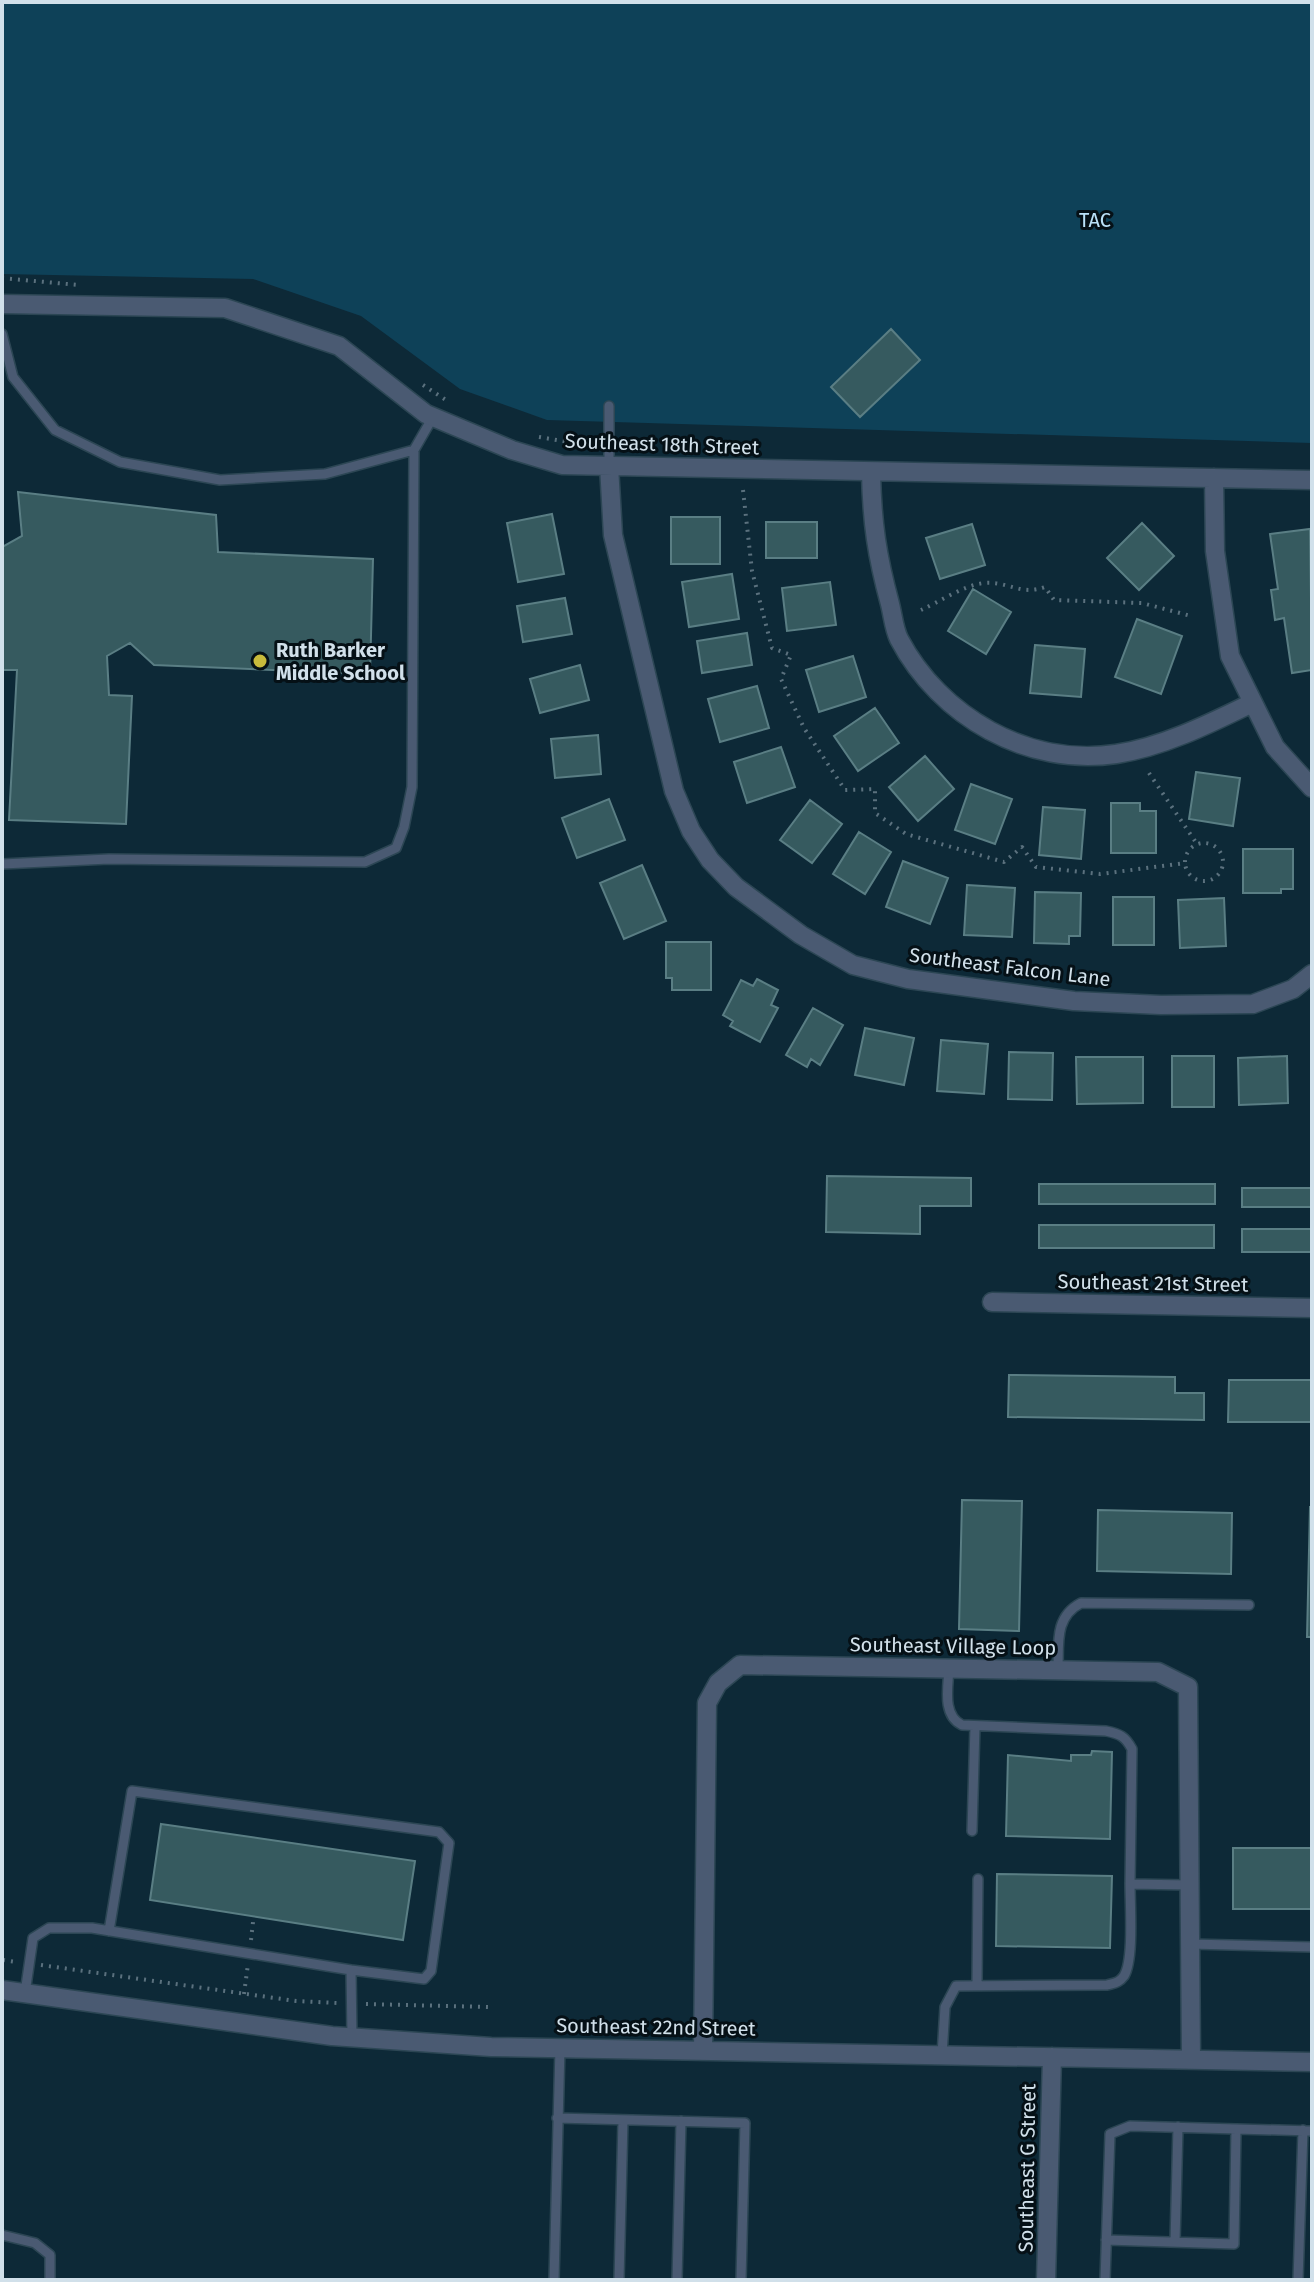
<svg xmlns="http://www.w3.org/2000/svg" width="1314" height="2282" viewBox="0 0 1314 2282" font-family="'Fira Sans',sans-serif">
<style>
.green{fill:#0e4158}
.building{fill:#365a5f;stroke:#5a7e84;stroke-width:2}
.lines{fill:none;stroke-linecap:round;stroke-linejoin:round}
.lane-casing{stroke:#2c4654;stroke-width:12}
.street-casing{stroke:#2c4654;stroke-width:21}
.path{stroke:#5b717e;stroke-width:4;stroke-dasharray:2 6;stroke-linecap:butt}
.lane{stroke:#4a5a72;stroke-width:9}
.street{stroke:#4a5a72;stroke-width:18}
.poi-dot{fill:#c8bb3b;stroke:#051016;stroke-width:3}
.labels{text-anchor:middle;stroke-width:6;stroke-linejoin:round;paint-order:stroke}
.park-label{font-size:20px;fill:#bae1f8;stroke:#051016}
.street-label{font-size:20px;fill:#d1e0ea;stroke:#051016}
.poi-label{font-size:20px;font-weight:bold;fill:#d1e0ea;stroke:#051016;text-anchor:start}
</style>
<rect width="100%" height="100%" fill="#0d2937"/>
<path class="green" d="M2,2H1312V443L547,420L460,389L361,316L253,279L2,274Z"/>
<path class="building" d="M891,329L920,360L860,417L831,387Z
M18,492L216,515L218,552L373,559L370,674L154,665L130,643L107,656L109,695L132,696L126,824L9,820L17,670H2V547L22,536Z
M552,514L564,574L518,582L507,523Z
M671,517H720V564H671Z
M766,522H817V558H766Z
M1142,523L1174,556L1139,590L1107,558Z
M972,524L985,565L940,579L926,538Z
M1310,529L1312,670L1292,673L1284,618L1275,620L1271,590L1278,589L1270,534Z
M732,574L739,619L689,627L682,582Z
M830,582L836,625L787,631L782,588Z
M973,589L1011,612L986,654L948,631Z
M565,598L572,634L523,642L517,606Z
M1137,619L1182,636L1161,694L1115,677Z
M747,633L752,665L702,673L697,641Z
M1035,645L1085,649L1081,697L1030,693Z
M853,656L866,697L819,712L806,670Z
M580,665L589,700L540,713L530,679Z
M757,686L769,728L720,742L708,699Z
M875,708L899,743L858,771L834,736Z
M598,735L601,774L555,778L551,739Z
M781,747L795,787L747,803L734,762Z
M925,756L954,789L918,821L889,787Z
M1196,772L1240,778L1233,826L1189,819Z
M971,784L1012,799L995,844L955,830Z
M609,799L625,840L577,858L562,818Z
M810,800L842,824L812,863L780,840Z
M1111,803H1140V811H1156V853H1111Z
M1043,807L1085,810L1081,859L1039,855Z
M859,832L891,852L865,894L833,874Z
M1243,849H1293V889H1281V893H1243Z
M903,861L948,878L930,924L886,907Z
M642,865L666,921L624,939L600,883Z
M967,885L1015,888L1012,937L964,935Z
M1035,892L1081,893L1080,936H1069V944L1034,943Z
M1113,897H1154V945H1113Z
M1224,898L1226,946L1180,948L1178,900Z
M666,942H711V990H672V978H666Z
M757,979L778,990L771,1005L778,1008L760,1042L730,1026L733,1021L723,1015L741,980L753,986Z
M813,1008L843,1025L820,1065L811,1059L807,1067L786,1055Z
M865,1028L914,1038L904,1085L855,1075Z
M941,1040L988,1044L984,1094L937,1091Z
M1009,1052L1053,1053L1052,1100L1008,1099Z
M1172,1056H1214V1107H1172Z
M1287,1056L1288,1103L1239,1105L1238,1058Z
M1076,1057H1143V1103L1077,1104Z
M827,1176L971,1178V1206H920V1234L826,1232Z
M1039,1184H1215V1204H1039Z
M1242,1188H1312V1207H1242Z
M1039,1225H1214V1248H1039Z
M1242,1229H1312V1252H1242Z
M1009,1375L1175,1377V1393H1204V1420L1008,1417Z
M1229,1380H1312V1422H1228Z
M962,1500L1022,1501L1019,1631L959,1629Z
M1310,1507H1312V1637H1307Z
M1098,1510L1232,1513L1231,1574L1097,1571Z
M1092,1751L1112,1752L1110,1839L1006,1836L1008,1755L1071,1761V1755H1091Z
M161,1824L415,1861L403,1940L150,1900Z
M1233,1848H1312V1909H1233Z
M997,1874L1112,1876L1110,1948L996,1946Z"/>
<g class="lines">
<defs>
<path id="lane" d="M2,334L13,377L55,430L120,462L220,480L325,474L414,450L433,417
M609,406V466
M2,864L109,859L365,862L396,848L404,827L412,787L414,450
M949,1668C948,1688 942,1715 962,1725L1106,1731C1120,1734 1125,1736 1132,1749L1130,1884L1189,1885
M1058,1670C1059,1644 1054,1617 1081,1603L1249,1605
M972,1831L975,1726
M109,1931L132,1791L439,1832L449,1843L431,1971L424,1979L351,1970
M1190,1944L1312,1947
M977,1984L978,1879
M25,1993L33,1938L49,1928H92L351,1970L352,2037
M942,2055L945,2007L956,1986L1107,1985C1114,1983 1119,1983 1124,1976C1134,1960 1130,1905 1130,1884
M557,2118L745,2123L741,2280
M2,2235L35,2243L50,2255V2280
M1106,2240L1234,2244L1236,2129
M1175,2242L1178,2127
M554,2280L560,2047
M619,2280L623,2120
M677,2280L681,2121
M1105,2280L1110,2134L1130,2126L1312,2131
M1298,2280L1303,2130"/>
<path id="street" d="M2,304L225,308L339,346L426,414L512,450L562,465L1312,480
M609,466L613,535L674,791L691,831L710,860L736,887L801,935L853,965L908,979L1074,1001L1161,1005L1253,1004L1293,989L1312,974
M871,473C872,523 877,556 890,604C893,616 894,629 899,639C940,717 1028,767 1116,754C1163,747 1211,723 1252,703
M1214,478L1215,551L1230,656L1275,747L1312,788
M992,1302L1312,1308
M2,1990L332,2036L491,2047L1312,2062
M703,2050L707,1703L718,1683L740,1665L1158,1672L1188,1687L1191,2059
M1046,2280L1052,2057"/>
</defs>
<use href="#lane" class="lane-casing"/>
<use href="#street" class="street-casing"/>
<path class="path" d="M2,278L78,285
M423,385L446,400
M539,437L586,445
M743,490L752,571L772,648L791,655L781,679L804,728L845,790L875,789V813L906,834L1004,862L1022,847L1036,867L1100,874L1186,863
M921,610C939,602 964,585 984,583C1009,581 1020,596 1045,587L1054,600L1142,603L1191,616
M1149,773L1197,844
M1185 862a19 19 0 1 1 38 0a19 19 0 1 1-38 0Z
M251,1940L253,1922
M3,1960L16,1962
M41,1965L296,2001L337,2003
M244,1994L248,1964
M366,2004L488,2007"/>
<use href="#lane" class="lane"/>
<use href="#street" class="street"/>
</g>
<circle class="poi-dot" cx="260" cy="661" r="8"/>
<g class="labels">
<g class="park-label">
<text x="1095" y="227">TAC</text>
</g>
<g class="street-label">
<text transform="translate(662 444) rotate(2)" y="7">Southeast 18th Street</text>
<text transform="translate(1010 967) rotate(7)" y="7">Southeast Falcon Lane</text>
<text transform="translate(1153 1283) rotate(1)" y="7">Southeast 21st Street</text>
<text transform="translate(953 1646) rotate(1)" y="7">Southeast Village Loop</text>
<text transform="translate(656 2027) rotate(1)" y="7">Southeast 22nd Street</text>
<text transform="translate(1027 2168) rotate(-89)" y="7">Southeast G Street</text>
</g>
<g class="poi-label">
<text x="276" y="657">Ruth Barker<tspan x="276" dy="23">Middle School</tspan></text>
</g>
</g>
<rect width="1314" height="2282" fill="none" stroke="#d1e0ea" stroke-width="8"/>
</svg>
